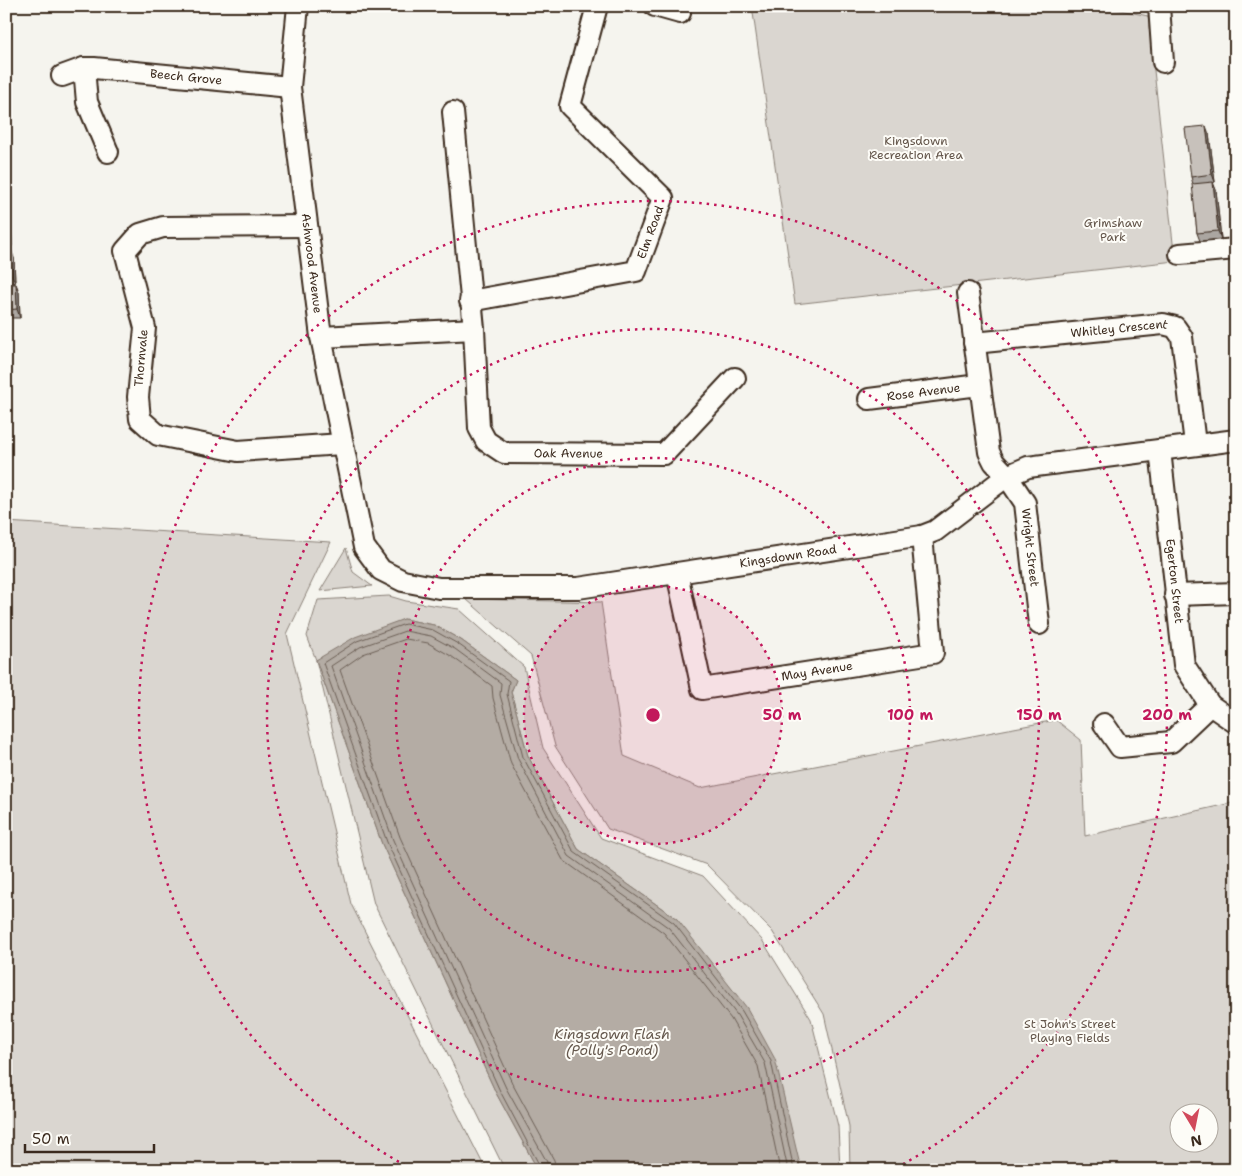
<svg xmlns="http://www.w3.org/2000/svg" width="1242" height="1176" viewBox="0 0 1242 1176" font-family="'Shantell Sans',sans-serif">
<style>
.green{fill:#dad6d0;stroke:#8a8077;fill-rule:evenodd}
.water{fill:#b4aca4;stroke:#84786e}
.lines{fill:none;stroke-linecap:round;stroke-linejoin:round}
.shore{stroke:#6b5e54;stroke-width:1}
.street-casing{stroke:#3b2a1e;stroke-width:24}
.street{stroke:#fdfcf7;stroke-width:20}
.wall{fill:#aba6a1;stroke:#3b2a1e}
.shaded-wall{fill:#8b8783;stroke:#3b2a1e}
.building{fill:#c7c1bb;stroke:#3b2a1e}
.ring{fill:none;stroke:#c2185b;stroke-width:2.5;stroke-dasharray:2.5 5}
.labels{text-anchor:middle;stroke-width:4;stroke-linejoin:round;paint-order:stroke}
.street-label{font-size:12px;fill:#3b2a1e;stroke:#fdfcf7}
.park-label{font-size:12px;fill:#63554a;stroke:#fdfcf7}
.water-label{font-size:14px;font-style:italic;fill:#65584d;stroke:#fdfcf7}
.centre{fill:#c2185b;stroke:#fdfcf7;stroke-width:2.5}
.ring-label{font-size:15px;text-anchor:middle;font-weight:bold;fill:#c2185b;stroke:#fdfcf7;stroke-width:4;stroke-linejoin:round;paint-order:stroke}
</style>
<rect width="100%" height="100%" fill="#f5f4ee"/>
<filter id="ink" filterUnits="userSpaceOnUse"><feTurbulence type="fractalNoise" baseFrequency=".02" numOctaves="2"/><feDisplacementMap in="SourceGraphic" scale="10" xChannelSelector="R" yChannelSelector="G"/><feConvolveMatrix kernelMatrix="1 2 1 2 8 2 1 2 1" color-interpolation-filters="sRGB"/></filter>
<g filter="url(#ink)">
<path class="green" d="M752,6H1102L1148,16L1175,261L795,304Z
M6,522L331,542L287,634L351,904L486,1170H6Z
M346,548L353,572L372,586L320,591Z
M389,596L406,601L459,609L524,667L543,748L601,838L703,876L762,940L811,1019L838,1126L840,1170H799V1161L677,919L578,849L528,756L511,692L516,680L461,640L434,625L404,619L316,660L382,844L496,1093L538,1170H505L374,904L316,660L307,636L318,600Z
M466,599L601,602L624,756L700,788L1056,720L1081,740L1085,836L1236,802V1170H850L849,1126L824,1014L772,931L707,865L608,829L555,746L531,656ZM1180,1114H1210V1144H1180Z"/>
<path class="water" d="M404,619L434,625L461,640L516,680L511,692L528,756L578,849L677,919L747,1008L775,1059L799,1161V1170H538L496,1093L382,844L316,660L355,637Z"/>
<g class="lines">
<path class="shore" d="M542,1170L500,1091L387,842L323,663L357,641L405,624L433,630L458,644L509,681L507,694L523,757L574,852L674,923L742,1011L771,1061L794,1170
M548,1170L547,1162L506,1088L393,840L331,666L360,647L405,631L431,636L455,649L501,683L500,695L518,759L569,856L669,928L737,1015L765,1063L788,1170
M556,1170L554,1160L513,1085L400,837L340,670L363,654L406,639L428,643L451,656L492,686L493,698L511,764L563,860L664,933L731,1019L758,1066L780,1170"/>
<defs>
<g id="street">
<path id="s1" d="M298,6L290,87L321,337L364,547L381,570L403,581L439,588H578L922,536L935,531L1007,476L1028,467L1236,440"/>
<path d="M655,6L680,13"/>
<path d="M1159,6L1163,62"/>
<path d="M84,68L87,102L108,152"/>
<path id="s2" d="M62,76L84,68H94L290,87"/>
<path id="s3" d="M453,112L474,329L479,428L486,441L504,453L664,454L735,378"/>
<path d="M307,226L163,227L140,234L125,251L145,328L138,397L140,419L158,435L238,451L342,444"/>
<path d="M1180,254L1236,249"/>
<path id="s4" d="M968,293L989,452L994,462L1007,476L1025,503L1039,624"/>
<path id="s5" d="M470,301L636,271L663,198L570,106L597,6"/>
<path d="M321,337L474,329"/>
<path id="s6" d="M974,343L1163,324L1175,327L1182,337L1195,444"/>
<path id="s7" d="M869,399L979,385"/>
<path id="s8" d="M1160,450L1184,665L1210,705L1236,723"/>
<path id="s9" d="M677,573L702,689L933,653L922,536"/>
<path d="M1175,595L1236,593"/>
<path d="M1104,724L1120,747L1171,742L1210,705"/>
</g>
</defs>
<use href="#street" class="street-casing"/>
<use href="#street" class="street"/>
</g>
<path class="wall" d="M1209,134L1215,182L1213,183L1216,190L1221,239L1200,241L1197,233L1193,184L1191,177Z
M6,213L11,221L12,246L6,247Z
M6,250L14,258L15,283H6Z
M6,284H16L19,292L20,318H6Z"/>
<path class="shaded-wall" d="M1206,126L1209,134L1215,182L1212,174Z
M6,180L8,183V210L6,205Z
M1213,182L1216,190L1221,239L1218,231Z
M8,213L11,221L12,246L9,238Z
M11,249L14,258L15,283L12,275Z
M16,284L19,292L20,318L17,309Z"/>
<path class="building" d="M1206,126L1212,174L1191,177L1185,128Z
M1213,182L1218,231L1197,233L1192,184Z
M6,213H8L9,238H6Z
M11,249L12,275H6V250Z
M6,284H16L17,309L6,310Z"/>
</g>
<circle cx="653" cy="715" r="129" fill="#c2185b" fill-opacity=".12"/>
<g class="ring">
<circle cx="653" cy="715" r="129"/>
<circle cx="653" cy="715" r="257"/>
<circle cx="653" cy="715" r="386"/>
<path d="M412 1169A514 514 0 1 1 894 1169"/>
</g>
<g class="labels">
<g class="street-label">
<text dy="4" stroke="none"><textPath href="#s2" startOffset="126">Beech Grove</textPath></text>
<text dy="4" stroke="none"><textPath href="#s5" startOffset="210">Elm Road</textPath></text>
<text dy="4" stroke="none"><textPath href="#s1" startOffset="259">Ashwood Avenue</textPath></text>
<text dy="4" stroke="none"><textPath href="#s6" startOffset="146">Whitley Crescent</textPath></text>
<text transform="translate(141 358) rotate(-85)" y="4">Thornvale</text>
<text dy="4" stroke="none"><textPath href="#s7" startOffset="55">Rose Avenue</textPath></text>
<text dy="4" stroke="none"><textPath href="#s3" startOffset="418">Oak Avenue</textPath></text>
<text dy="4" stroke="none"><textPath href="#s4" startOffset="268">Wright Street</textPath></text>
<text dy="4" stroke="none"><textPath href="#s1" startOffset="989">Kingsdown Road</textPath></text>
<text dy="4" stroke="none"><textPath href="#s8" startOffset="132">Egerton Street</textPath></text>
<text dy="4" stroke="none"><textPath href="#s9" startOffset="235">May Avenue</textPath></text>
</g>
<g class="park-label">
<text x="916" y="145">Kingsdown<tspan x="916" dy="14">Recreation Area</tspan></text>
<text x="1113" y="227">Grimshaw<tspan x="1113" dy="14">Park</tspan></text>
<text x="1070" y="1028">St John's Street<tspan x="1070" dy="14">Playing Fields</tspan></text>
</g>
<g class="water-label">
<text x="612" y="1039">Kingsdown Flash<tspan x="612" dy="16">(Polly's Pond)</tspan></text>
</g>
</g>
<circle cx="653" cy="715" r="8" class="centre"/>
<g class="ring-label">
<text x="782" y="720">50 m</text>
<text x="910" y="720">100 m</text>
<text x="1039" y="720">150 m</text>
<text x="1167" y="720">200 m</text>
</g>
<rect width="1242" height="1176" fill="none" stroke="#fdfcf7" stroke-width="25"/>
<rect x="12" y="12" width="1217" height="1151" fill="none" stroke="#3b2a1e" stroke-width="2" filter="url(#ink)"/>
<g transform="translate(1194 1128) rotate(170)"><circle r="24" fill="#fdfcf7" stroke="#afa8a0"/>
<path d="M0-4L9 19L0 12L-9 19Z" fill="#d1495b"/>
<text y="-8" font-size="14" font-weight="bold" text-anchor="middle" fill="#3b2a1e">N</text>
</g>
<path d="M25 1144v8h129v-8" fill="none" stroke="#3b2a1e" stroke-width="2.5"/>
<text x="32" y="1144" font-size="15" fill="#3b2a1e" stroke="#fdfcf7" stroke-width="4" paint-order="stroke">50 m</text>
</svg>
